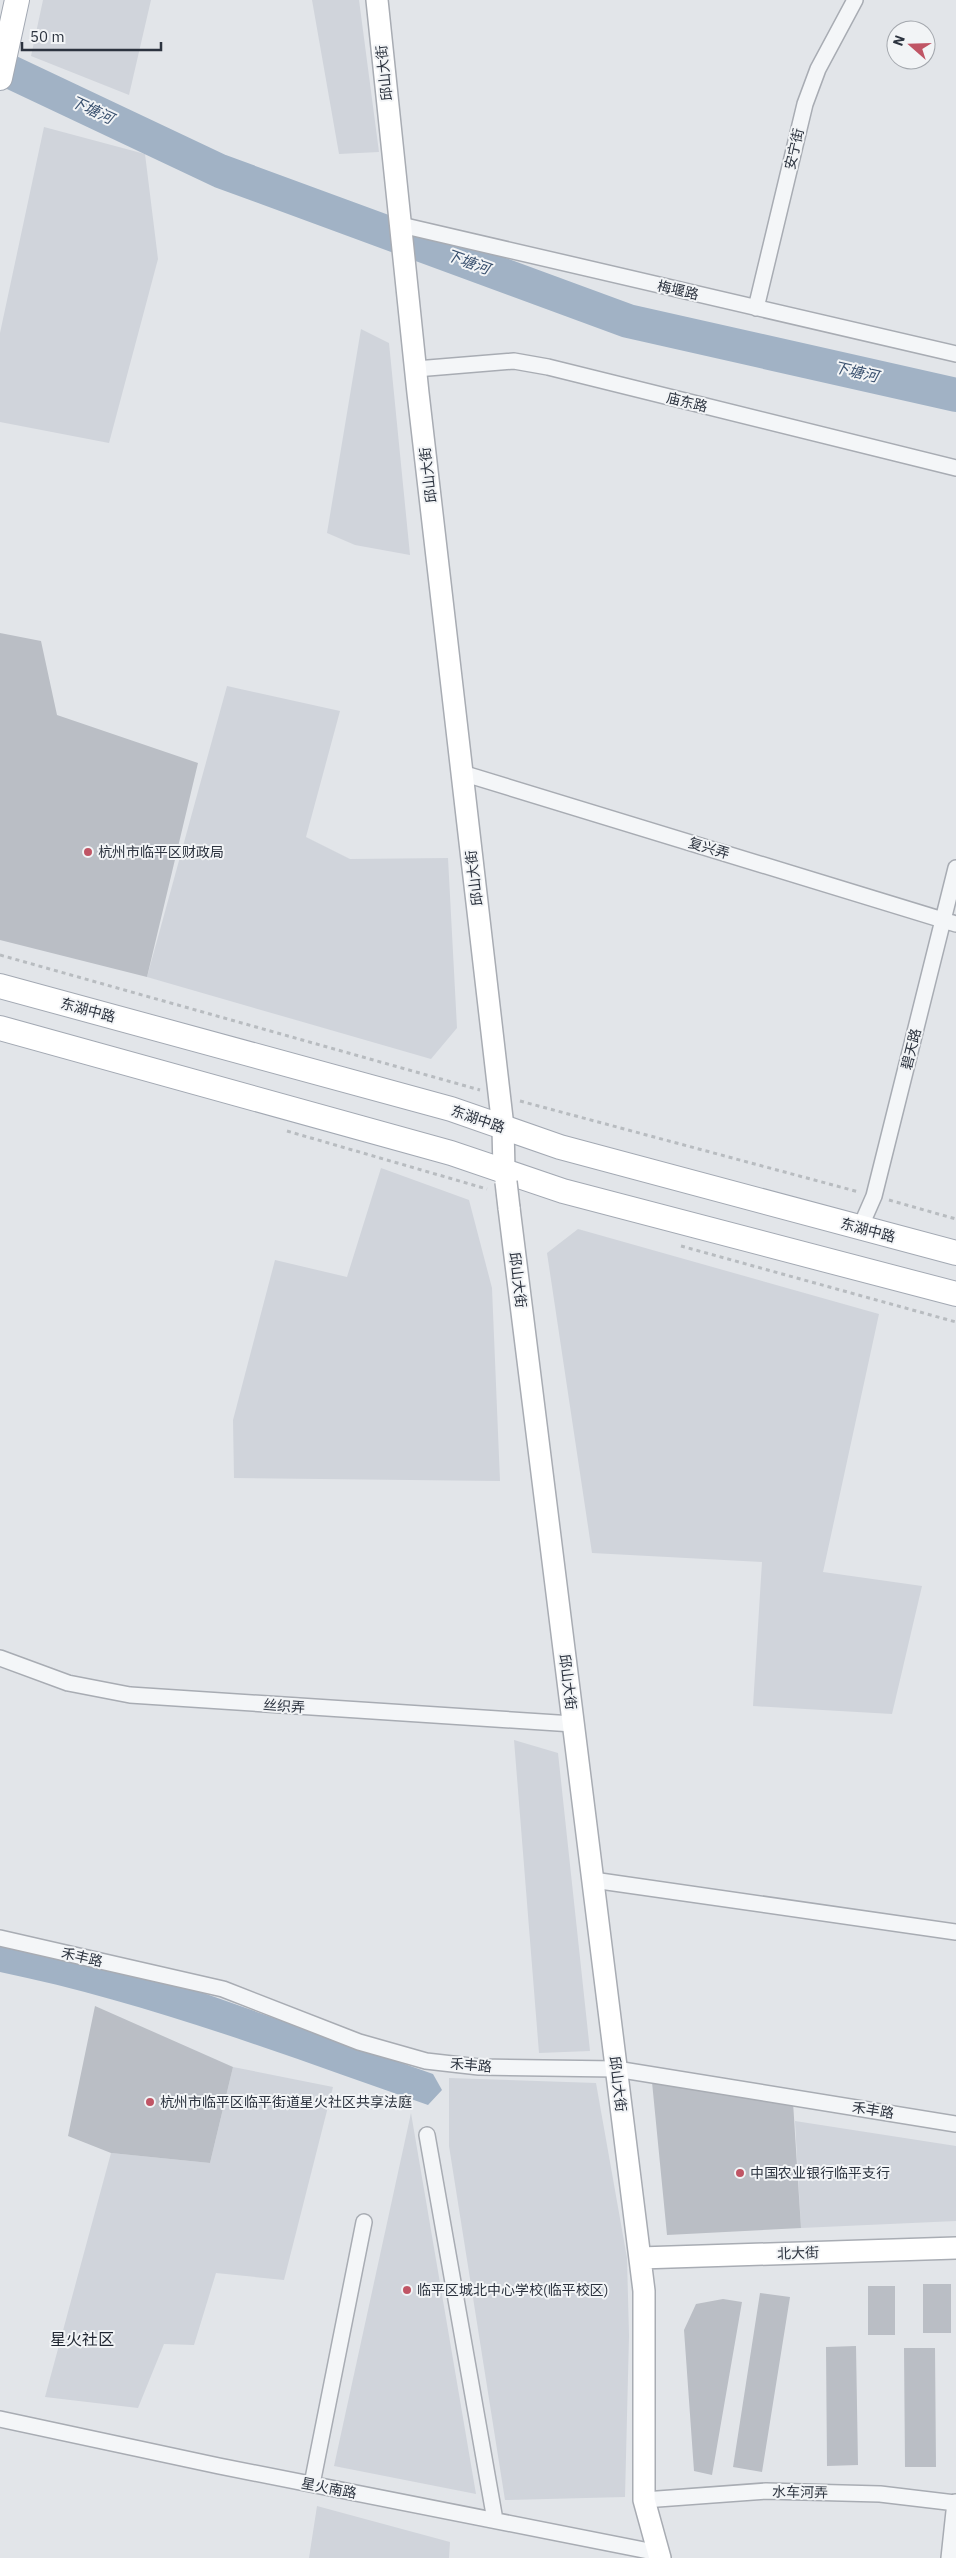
<svg xmlns="http://www.w3.org/2000/svg" width="956" height="2558" viewBox="0 0 956 2558" font-family="'IBM Plex Sans','Noto Sans SC',sans-serif">
<style>
.built{fill:#d0d4db}
.water{fill:#a1b2c5}
.lines{fill:none;stroke-linecap:round;stroke-linejoin:round}
.river{stroke:#a1b2c5;stroke-width:34}
.building{fill:#babec5}
.minor-casing{stroke:#a8acb3;stroke-width:18}
.secondary-casing{stroke:#a8acb3;stroke-width:24}
.primary-casing{stroke:#a3a9b3;stroke-width:26}
.path{stroke:#b8bcc0;stroke-width:3;stroke-dasharray:4 4;stroke-linecap:butt}
.minor{stroke:#f4f6f8;stroke-width:15}
.secondary{stroke:#fff;stroke-width:21}
.primary{stroke:#fff;stroke-width:24}
.secondary-bridge-casing{stroke:#a8acb3;stroke-width:24;stroke-linecap:butt}
.secondary-bridge{stroke:#fff;stroke-width:21}
.poi-dot{fill:#c05565;stroke:#f2f4f6;stroke-width:2}
.labels{text-anchor:middle;stroke-width:4;stroke-linejoin:round;paint-order:stroke}
.street-label{font-size:14px;fill:#2c333f;stroke:#f2f4f6}
.poi-label{font-size:14px;fill:#2c333f;stroke:#f2f4f6;text-anchor:start}
.water-label{font-size:15px;font-style:italic;fill:#3a516f;stroke:#f2f4f6}
.quarter-label{font-size:16px;fill:#1e2430;stroke:#f2f4f6}
</style>
<rect width="100%" height="100%" fill="#e2e5e9"/>
<path class="built" d="M43,0H151L129,95L31,56Z
M312,0H359L379,152L339,154Z
M44,127L145,154L158,259L109,443L0,422V333Z
M361,329L389,343L410,555L355,545L327,533Z
M227,686L340,711L306,837L350,859L448,858L457,1028L431,1059L147,977Z
M381,1168L469,1200L492,1288L500,1481L234,1478L233,1420L275,1260L347,1277Z
M578,1229L879,1314L823,1572L922,1586L892,1714L753,1706L762,1562L592,1553L547,1253Z
M514,1740L558,1753L590,2051L539,2053Z
M233,2067L333,2087L284,2280L216,2273L194,2345L164,2344L138,2408L45,2397L111,2153L210,2163Z
M449,2078L596,2083L627,2258L629,2336L625,2497L505,2500L449,2146Z
M411,2113L476,2494L334,2466Z
M795,2121L956,2146V2221L801,2228Z
M317,2506L450,2542L449,2558H309Z"/>
<path class="water" d="M0,1946L155,1976L433,2074L442,2090L428,2105C288,2056 146,2002 0,1972Z"/>
<g class="lines">
<path class="river" d="M0,67L220,171L628,321L956,395"/>
</g>
<path class="building" d="M0,633L41,641L57,715L198,763L147,977L0,940Z
M95,2006L233,2067L210,2163L111,2153L68,2136Z
M652,2082L793,2102L801,2228L667,2235Z
M923,2284H951V2333H923Z
M868,2286H895V2335H868Z
M760,2293L790,2297L762,2472L733,2467Z
M723,2299L742,2302L712,2475L694,2471L684,2330L696,2304Z
M856,2346L858,2465L827,2466L826,2347Z
M904,2348H935L936,2467H905Z"/>
<g class="lines">
<defs>
<path id="minor" d="M401,225L956,354
M756,308L805,104L818,69L855,0
M416,369L514,361L548,367L956,468
M462,773L956,924
M860,1228L874,1196L956,868
M0,1658L68,1683L130,1695L573,1724
M593,1880L956,1932
M0,1938L223,1989L359,2042L426,2061L479,2067L616,2069L956,2124
M427,2135L495,2520
M0,2419L219,2466L659,2553
M312,2484L364,2222
M644,2500L766,2491L880,2494L956,2503
M949,2558L955,2502"/>
<path id="secondary" d="M377,0L418,393L503,1127L504,1171
M509,1208L644,2291V2500L660,2558
M640,2258L956,2248"/>
<path id="primary" d="M0,78L17,0
M0,986L451,1109L560,1147L956,1253
M0,1028L451,1153L563,1191L956,1294"/>
</defs>
<use href="#minor" class="minor-casing"/>
<use href="#secondary" class="secondary-casing"/>
<use href="#primary" class="primary-casing"/>
<path class="path" d="M0,955L480,1090
M520,1101L859,1192
M287,1131L487,1189
M889,1200L956,1219
M681,1246L956,1322"/>
<use href="#minor" class="minor"/>
<use href="#secondary" class="secondary"/>
<use href="#primary" class="primary"/>
<defs>
<path id="secondary-bridge" d="M506,1182L509,1208"/>
</defs>
<use href="#secondary-bridge" class="secondary-bridge-casing"/>
<use href="#secondary-bridge" class="secondary-bridge"/>
</g>
<g class="poi-dot">
<circle cx="88" cy="852" r="5"/>
<circle cx="150" cy="2102" r="5"/>
<circle cx="740" cy="2173" r="5"/>
<circle cx="407" cy="2290" r="5"/>
</g>
<g class="labels">
<g class="street-label">
<text transform="translate(384 73) rotate(-96)" y="5">邱山大街</text>
<text transform="translate(794 149) rotate(-77)" y="5">安宁街</text>
<text transform="translate(678 290) rotate(13)" y="5">梅堰路</text>
<text transform="translate(687 402) rotate(14)" y="5">庙东路</text>
<text transform="translate(428 475) rotate(-97)" y="5">邱山大街</text>
<text transform="translate(709 848) rotate(17)" y="5">复兴弄</text>
<text transform="translate(474 878) rotate(-97)" y="5">邱山大街</text>
<text transform="translate(88 1010) rotate(15)" y="5">东湖中路</text>
<text transform="translate(911 1049) rotate(-76)" y="5">碧天路</text>
<text transform="translate(478 1119) rotate(19)" y="5">东湖中路</text>
<text transform="translate(868 1230) rotate(15)" y="5">东湖中路</text>
<text transform="translate(518 1280) rotate(83)" y="5">邱山大街</text>
<text transform="translate(568 1682) rotate(83)" y="5">邱山大街</text>
<text transform="translate(284 1706) rotate(4)" y="5">丝织弄</text>
<text transform="translate(82 1957) rotate(13)" y="5">禾丰路</text>
<text transform="translate(471 2065) rotate(5)" y="5">禾丰路</text>
<text transform="translate(618 2084) rotate(83)" y="5">邱山大街</text>
<text transform="translate(873 2110) rotate(9)" y="5">禾丰路</text>
<text transform="translate(798 2253) rotate(-2)" y="5">北大街</text>
<text transform="translate(329 2488) rotate(11)" y="5">星火南路</text>
<text transform="translate(800 2492) rotate(1)" y="5">水车河弄</text>
</g>
<g class="poi-label">
<text x="98" y="857">杭州市临平区财政局</text>
<text x="160" y="2107">杭州市临平区临平街道星火社区共享法庭</text>
<text x="750" y="2178">中国农业银行临平支行</text>
<text x="417" y="2295">临平区城北中心学校(临平校区)</text>
</g>
<g class="water-label">
<text transform="translate(92 110) rotate(25)" y="5">下塘河</text>
<text transform="translate(468 262) rotate(20)" y="5">下塘河</text>
<text transform="translate(856 372) rotate(13)" y="5">下塘河</text>
</g>
<g class="quarter-label">
<text x="82" y="2345">星火社区</text>
</g>
</g>
<g transform="translate(911 45) rotate(290)"><circle r="24" fill="#f2f4f6" stroke="#a3a7ad"/>
<path d="M0-4L9 19L0 12L-9 19Z" fill="#c05565"/>
<text y="-8" font-size="14" font-weight="bold" text-anchor="middle" fill="#2c333f">N</text>
</g>
<path d="M22 42v8h139v-8" fill="none" stroke="#2c333f" stroke-width="2.5"/>
<text x="30" y="42" font-size="15" fill="#2c333f" stroke="#f2f4f6" stroke-width="4" paint-order="stroke">50 m</text>
</svg>
